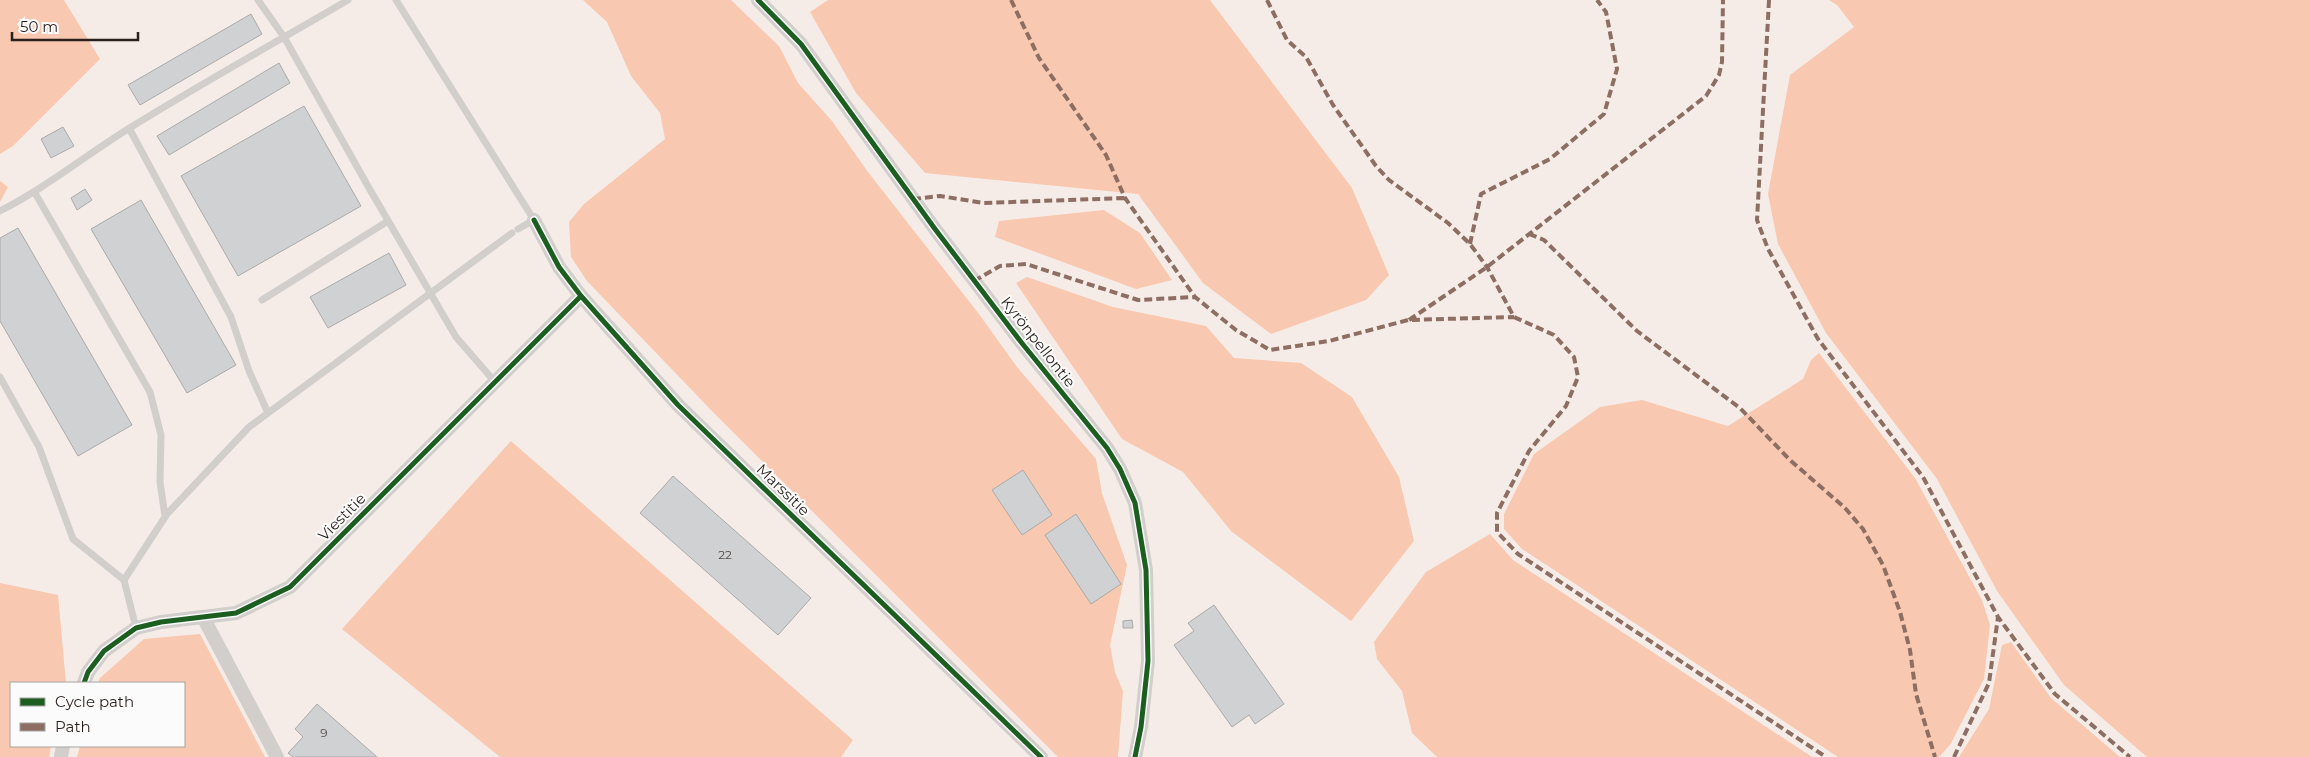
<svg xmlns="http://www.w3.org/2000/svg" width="2310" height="757" viewBox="0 0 2310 757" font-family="Montserrat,sans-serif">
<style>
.green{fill:#f9c8b1}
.building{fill:#d0d1d2;stroke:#a9aaaa}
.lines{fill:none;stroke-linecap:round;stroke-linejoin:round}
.service{stroke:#d1cecc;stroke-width:7}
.minor{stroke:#d1cecc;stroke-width:14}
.quiet{stroke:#8d6e63;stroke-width:4;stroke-dasharray:8 4;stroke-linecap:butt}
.cycleway-casing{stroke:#fbfbfb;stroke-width:8}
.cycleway{stroke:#1b5e20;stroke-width:5}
.labels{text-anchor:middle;stroke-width:4;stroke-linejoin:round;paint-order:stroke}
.number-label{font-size:12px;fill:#544c48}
.street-label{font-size:15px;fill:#2a1f1a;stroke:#fbfbfb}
</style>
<rect width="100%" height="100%" fill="#f6ece7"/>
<path class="green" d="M0,0H64L100,59L13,146L0,154Z
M583,0H731L779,46L798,83L832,121L868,172L979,314L1017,367L1096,459L1102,493L1127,565L1110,645L1115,672L1123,691L1118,757H1058L710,409L587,281L571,257L569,222L584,204L665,139L660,113L631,76L607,22Z
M828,0H1210L1352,188L1389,275L1366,300L1271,334L1203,283L1138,194L925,173L856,93L810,12Z
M1829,0H2310V757H2147L2064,685L1997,591L1937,479L1826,333L1778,244L1768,194L1790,75L1854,27L1837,5Z
M0,181L8,187L0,202Z
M1104,210L1140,233L1172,280L1136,289L995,237L999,221Z
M1027,277L1113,307L1206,326L1234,358L1301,363L1352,397L1399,477L1414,541L1351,621L1231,531L1183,472L1122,439L1016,283Z
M1819,353L1915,478L1982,600L1990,625L1984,679L1950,745L1939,757H1838L1522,549L1504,529V514L1534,454L1600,407L1642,400L1728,426L1803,379L1811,360Z
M511,441L853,740L841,757H500L342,629Z
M1490,534L1513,560L1812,757H1437L1412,733L1402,691L1377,659L1374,642L1426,572Z
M0,583L58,595L66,683H11V746H51L49,757H0Z
M200,634L265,757H77L80,746H184V683H98L100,678L144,639Z
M2011,642L2051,698L2120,757H1959L1989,709L2002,645Z"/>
<path class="building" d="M251,14L262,34L140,105L128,85Z
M279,63L290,83L169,155L157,136Z
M304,106L361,206L238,276L181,176Z
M63,127L74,146L51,158L41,139Z
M85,189L92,200L77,210L71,198Z
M141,200L236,365L187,393L91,229Z
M18,228L132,425L78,456L0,321V238Z
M389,253L406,285L328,328L310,297Z
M1023,470L1052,515L1022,535L992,490Z
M673,476L811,598L778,635L640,513Z
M1076,514L1121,584L1091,604L1045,535Z
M1214,605L1284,704L1255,724L1249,715L1232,727L1174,645L1194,631L1188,623Z
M1132,620L1133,628H1123V621Z
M317,704L377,757H293L288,753L303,737L295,729Z"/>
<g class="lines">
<path class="service" d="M258,0L284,37L369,188L456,337L495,382
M396,0L534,220L518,229
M129,128L231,317L249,371L268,413
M35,193L150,392L161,435L160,482L165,516
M0,211C45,188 85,156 128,129C200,84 275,43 348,0
M262,300L388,221
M0,377L39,447L73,539L124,580
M136,628L124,580L167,514L249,427L512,233"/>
<path class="minor" d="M758,0L801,44L935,229L1021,342L1107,448L1120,469L1135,503L1146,570L1148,661L1141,727L1135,757
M534,220L559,267L581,296L678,405L1041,757
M203,617L277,757
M84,683L88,672L104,651L136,628L161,622L236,613L290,587L581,296
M61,757L63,746"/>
<path class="quiet" d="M1011,0L1039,58L1106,155L1125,198L1195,297L1236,330L1270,350L1329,341L1408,320L1514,317
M1267,0L1287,40L1306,57L1333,105L1376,166L1389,180L1448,223L1470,244L1487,267L1514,317L1554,335L1574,357L1578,377L1566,406L1529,451L1497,513V532L1518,554L1826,757
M1769,0L1757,220L1768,249L1818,339L1923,477L1998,617L2055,694L2130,757
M913,199L940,196L984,203L1125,198
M1529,234L1544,240L1637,331L1740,408L1790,460L1845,508L1863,529L1883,565L1900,612L1910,650L1916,694L1935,757
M1470,244L1481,194L1550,159L1604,114L1617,69L1606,12L1597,0
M974,281L1000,266L1026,264L1138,300L1195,297
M1409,320L1487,267L1706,96L1719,75L1722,62L1723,0
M1954,757L1989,683L1998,617"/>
<defs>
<path id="cycleway" d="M758,0L801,44L935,229L1021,342L1107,448L1120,469L1135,503L1146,570L1148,661L1141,727L1135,757
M534,220L559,267L581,296L678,405L1041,757
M84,683L88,672L104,651L136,628L161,622L236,613L290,587L581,296"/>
</defs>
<use href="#cycleway" class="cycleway-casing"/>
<use href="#cycleway" class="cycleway"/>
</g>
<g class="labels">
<g class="number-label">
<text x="725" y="559">22</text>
<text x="324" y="737">9</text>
</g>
<g class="street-label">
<text transform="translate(1038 342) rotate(52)" y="5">Kyrönpellontie</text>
<text transform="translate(783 490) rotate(44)" y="5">Marssitie</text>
<text transform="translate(342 517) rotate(-45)" y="5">Viestitie</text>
</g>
</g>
<rect x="10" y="682" width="175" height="65" fill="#fbfbfb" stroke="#a7a3a1"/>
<rect x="20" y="698" width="25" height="8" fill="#1b5e20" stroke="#a7a3a1"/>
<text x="55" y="707" font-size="15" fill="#2a1f1a">Cycle path</text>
<rect x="20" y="723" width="25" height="8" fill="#8d6e63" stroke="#a7a3a1"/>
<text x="55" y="732" font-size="15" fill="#2a1f1a">Path</text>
<path d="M12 32v8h126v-8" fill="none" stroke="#2a1f1a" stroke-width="2.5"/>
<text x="20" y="32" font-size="15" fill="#2a1f1a" stroke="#fbfbfb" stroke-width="4" paint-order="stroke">50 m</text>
</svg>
